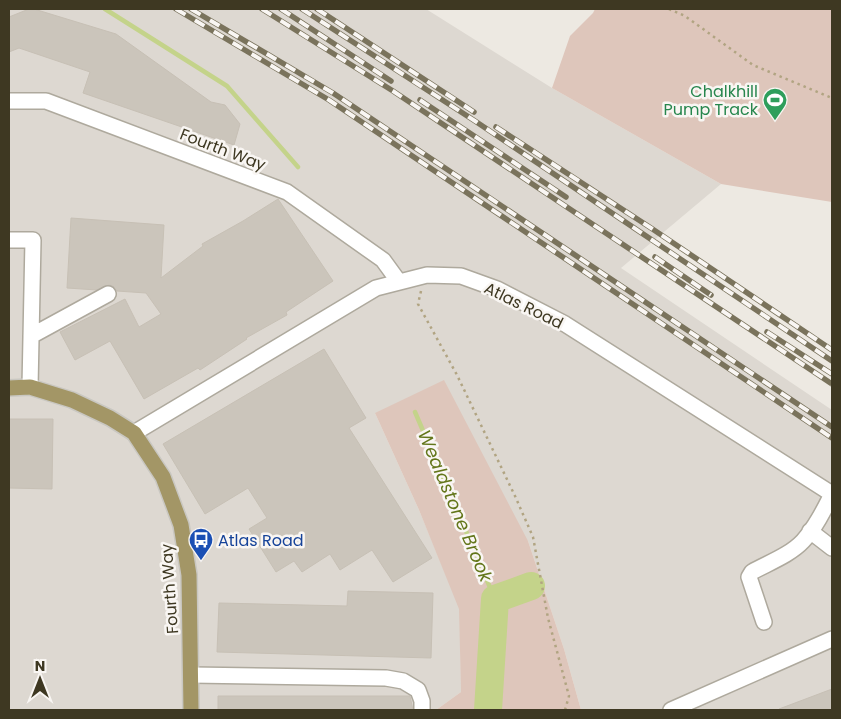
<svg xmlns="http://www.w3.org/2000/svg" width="841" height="719" viewBox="0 0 841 719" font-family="Poppins,sans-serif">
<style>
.built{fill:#ddd8d1}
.green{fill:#dec6bb}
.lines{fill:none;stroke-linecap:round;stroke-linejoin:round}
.stream{stroke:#c4d38a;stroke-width:4.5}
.river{stroke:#c4d38a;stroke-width:28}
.building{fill:#cbc5bb;stroke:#c7c0b5}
.minor-casing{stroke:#aea99d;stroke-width:18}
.major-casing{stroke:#c9c7c1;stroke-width:18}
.path{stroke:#b1a482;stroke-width:2.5;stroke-dasharray:2.5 4;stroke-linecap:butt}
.minor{stroke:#fff;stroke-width:15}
.major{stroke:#a39666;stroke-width:15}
.rail-casing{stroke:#7a735c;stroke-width:5.5}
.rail{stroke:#f9f6f3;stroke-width:4;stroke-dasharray:11;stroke-linecap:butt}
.labels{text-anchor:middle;stroke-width:5;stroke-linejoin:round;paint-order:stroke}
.leisure-label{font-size:16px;fill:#27864d;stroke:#f9f6f3;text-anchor:end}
.street-label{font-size:16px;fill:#3e3822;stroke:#f9f6f3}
.transit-label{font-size:16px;fill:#164399;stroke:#f9f6f3;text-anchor:start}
.water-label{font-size:18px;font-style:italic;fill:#63761a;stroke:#f9f6f3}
</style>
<rect width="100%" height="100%" fill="#ede9e2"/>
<path class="built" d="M9,9H426L552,88L721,184L621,268L832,410V710H581L564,649L528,541L375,413L419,510L460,609L461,692L436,710H9Z"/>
<path class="green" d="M595,9H832V202L721,184L552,88L570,36L593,13Z
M444,380L528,541L564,649L581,710H436L461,692L459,609L419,510L375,413Z"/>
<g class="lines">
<path class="stream" d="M105,9L227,86L298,167
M415,412L495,599"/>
<path class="river" d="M488,710L495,599L531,586"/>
</g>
<path class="building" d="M29,9H34L116,34L211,102L225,105L240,124L234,145L83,93L90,72L19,48L9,52V17Z
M278,199L333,281L286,312L287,315L246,338L247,339L200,370L198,368L144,399L110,341L75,360L60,332L125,299L139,327L161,314L146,293L117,291L113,286L109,285L97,290L67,288L71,218L164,225L161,278L203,246L202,244L243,221Z
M324,349L366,418L349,428L432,558L393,582L372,550L340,570L330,554L302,572L294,561L276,572L249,529L267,518L248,488L205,514L163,444Z
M9,419H53L52,489L9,488Z
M348,591L433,593L431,658L217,652L219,603L347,606Z
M832,689V710H779V709Z
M218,696H410L413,710H218Z"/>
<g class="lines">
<defs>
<path id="minor" d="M9,101H46L287,192L383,260L399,282
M9,240H33L30,387
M31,336L108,294
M134,433L376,288L427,275L461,276L497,289L565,324L832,494
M810,531L832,548
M764,622L749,577L752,572C768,563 790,555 803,541C815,528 824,510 832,494
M191,675L386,678L403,681L418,690L422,701V710
M671,710L832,639"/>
<path id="major" d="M9,388L30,387L72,400L110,418L134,433L163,477L181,525L189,575L191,710"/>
</defs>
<use href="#minor" class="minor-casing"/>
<use href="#major" class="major-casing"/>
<path class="path" d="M669,9L685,16L753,65L832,98
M421,291L418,304L457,375L515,496L533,537L548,618L569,696L565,710"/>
<use href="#minor" class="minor"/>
<use href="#major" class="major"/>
<defs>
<path id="rail" d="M176,9L329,100L832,438
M191,9L333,93L832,427
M262,9L393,91L832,384
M281,9L391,81
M302,9L475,121L832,361
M317,9L474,112
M420,100L566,197
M496,127L651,228L832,350
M655,257L711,295
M767,332L832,374"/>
</defs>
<use href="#rail" class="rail-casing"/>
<use href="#rail" class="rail"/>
</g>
<defs>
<symbol id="stadium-pin" viewBox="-11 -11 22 30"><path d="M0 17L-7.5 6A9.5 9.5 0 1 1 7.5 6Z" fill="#2e9e5b" stroke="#f9f6f3"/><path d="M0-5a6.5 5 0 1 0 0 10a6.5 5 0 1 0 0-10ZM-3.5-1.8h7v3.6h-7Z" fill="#fff"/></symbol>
<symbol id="bus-pin" viewBox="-11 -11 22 30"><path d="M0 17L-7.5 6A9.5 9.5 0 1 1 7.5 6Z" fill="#1a4fb4" stroke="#f9f6f3"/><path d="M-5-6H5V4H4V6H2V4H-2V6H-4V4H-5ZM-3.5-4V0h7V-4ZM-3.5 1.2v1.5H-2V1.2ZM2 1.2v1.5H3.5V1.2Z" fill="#fff"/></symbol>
</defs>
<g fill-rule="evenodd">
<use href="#stadium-pin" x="761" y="86" width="28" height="38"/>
<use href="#bus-pin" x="187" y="526" width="28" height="38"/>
</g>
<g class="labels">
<g class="leisure-label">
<text x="758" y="97">Chalkhill<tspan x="758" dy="18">Pump Track</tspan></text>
</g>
<g class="street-label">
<text transform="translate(223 149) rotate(21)" y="6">Fourth Way</text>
<text transform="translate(524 305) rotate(26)" y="6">Atlas Road</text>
<text transform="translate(169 589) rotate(-94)" y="6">Fourth Way</text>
</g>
<g class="transit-label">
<text x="218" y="546">Atlas Road</text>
</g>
<g class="water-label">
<text transform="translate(455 506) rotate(67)" y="6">Wealdstone Brook</text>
</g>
</g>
<rect width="841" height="719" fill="none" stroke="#3e3822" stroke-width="20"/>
<g transform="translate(40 679)" stroke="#f9f6f3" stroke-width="4" paint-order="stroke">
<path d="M0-4L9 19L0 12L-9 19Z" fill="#3e3822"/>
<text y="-8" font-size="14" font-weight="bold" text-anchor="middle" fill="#3e3822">N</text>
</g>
</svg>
